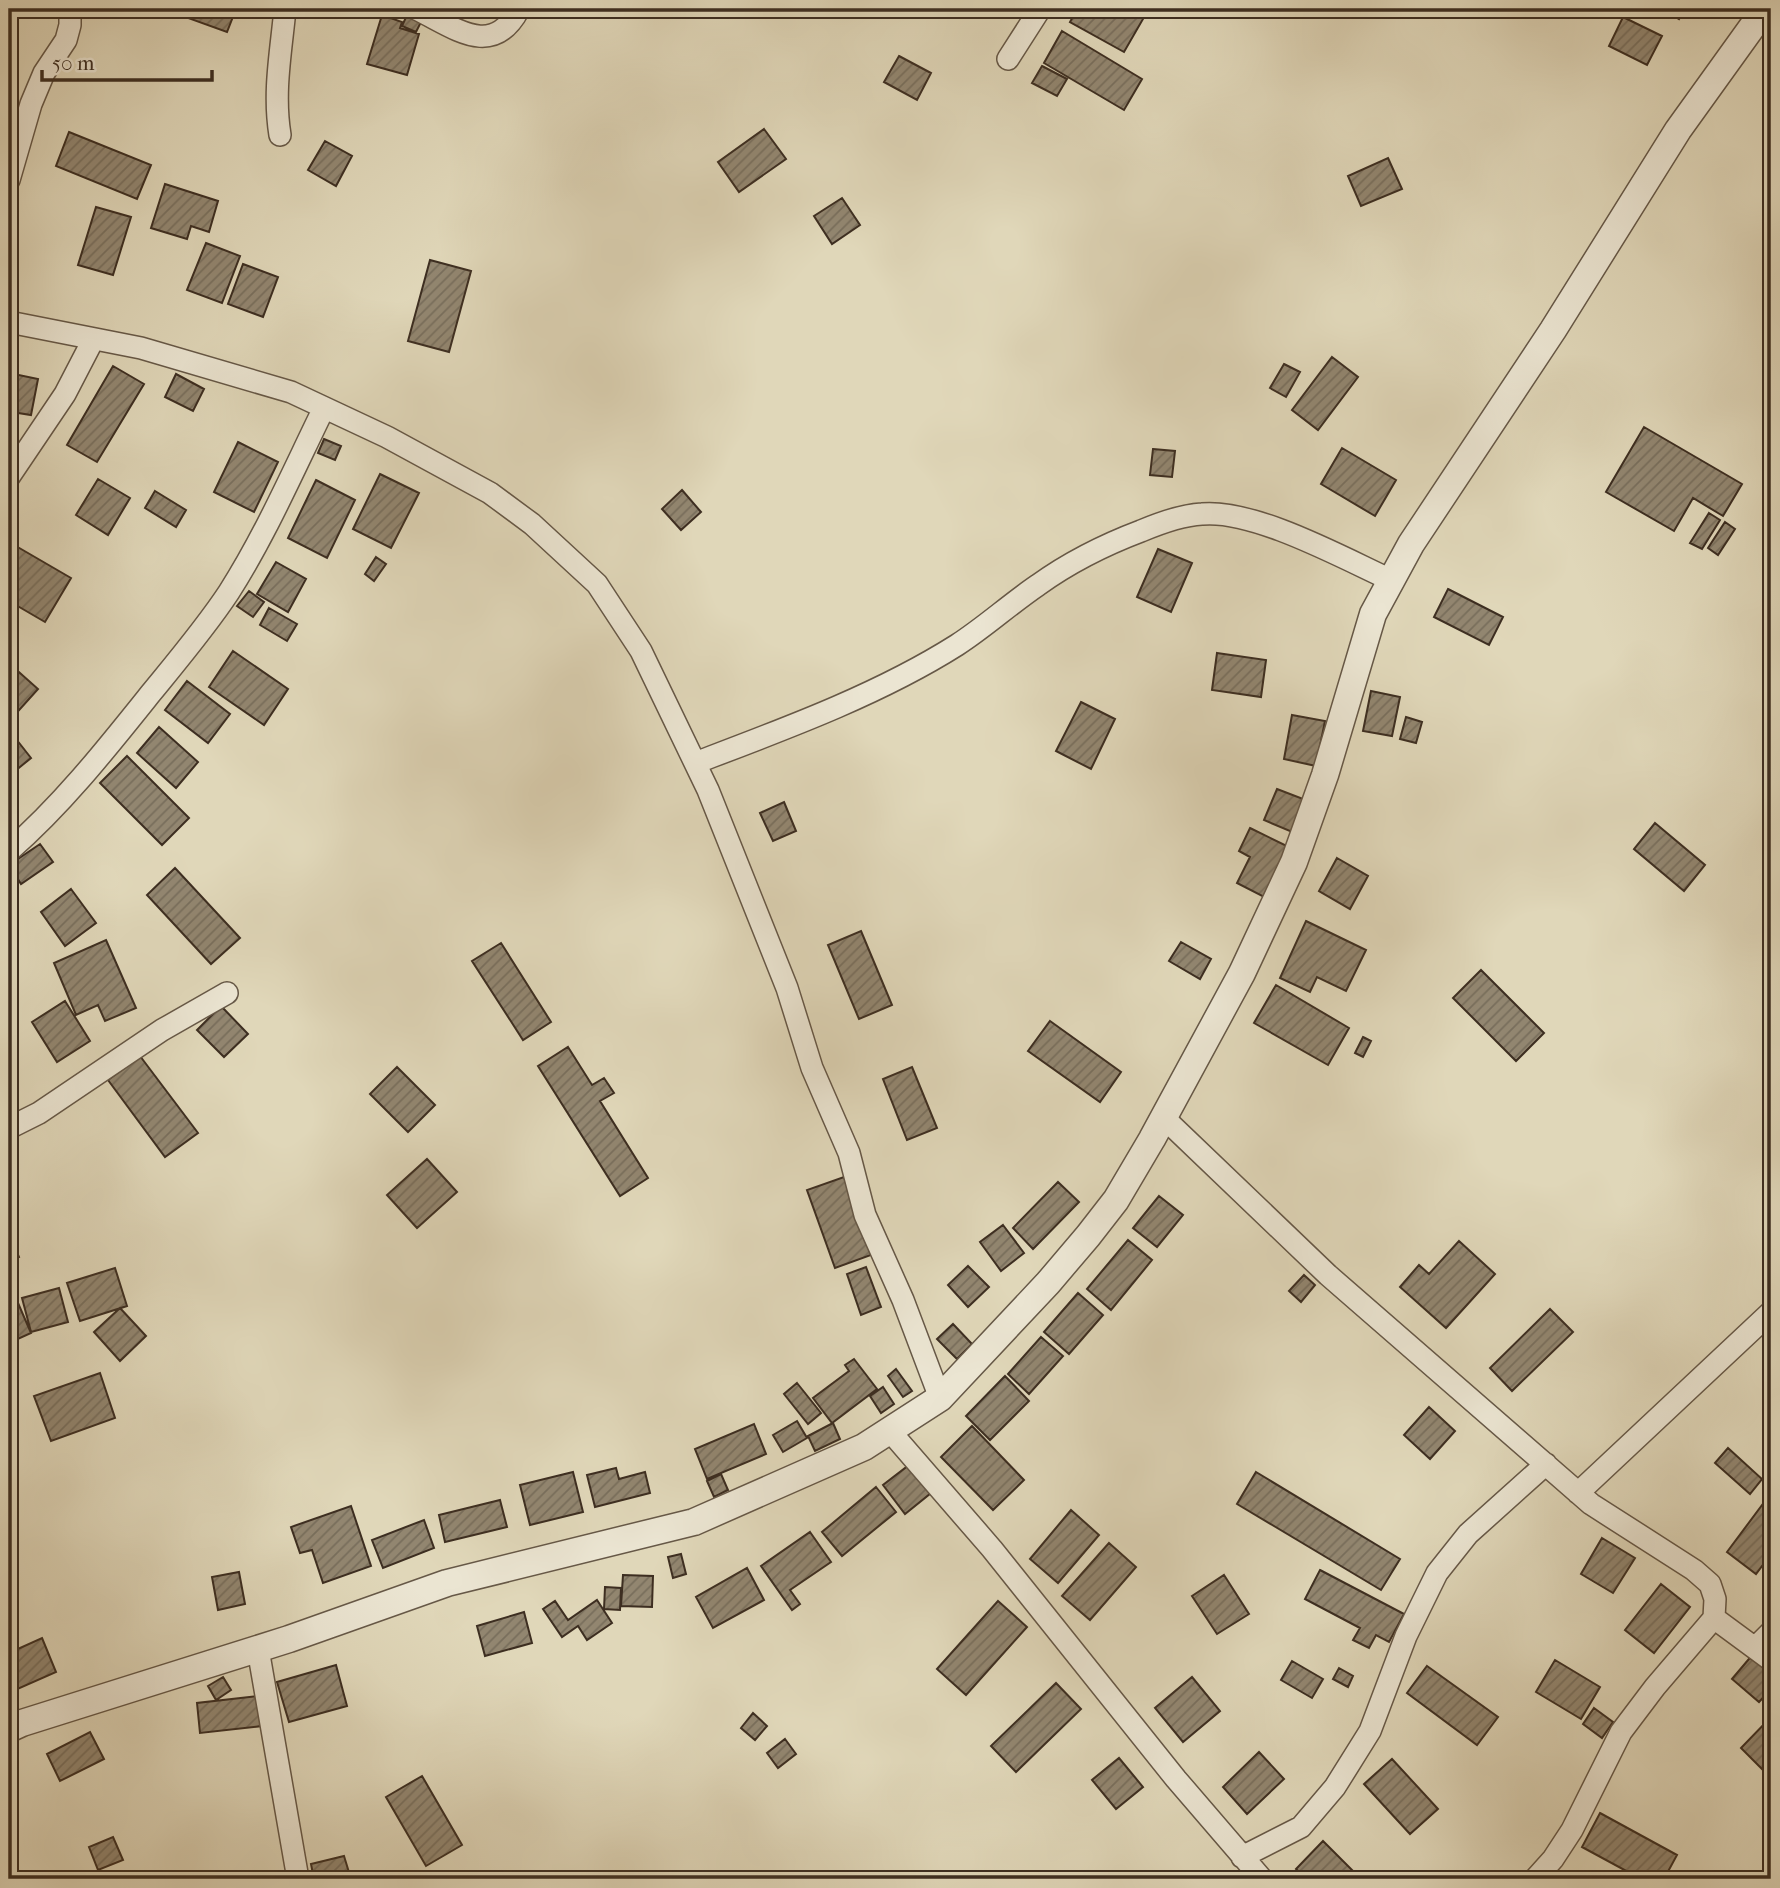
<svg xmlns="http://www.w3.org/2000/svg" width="1780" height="1888" viewBox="0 0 1780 1888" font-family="'IM FELL French Canon',serif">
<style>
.building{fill:url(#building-hatch);stroke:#3d2e21;stroke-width:2}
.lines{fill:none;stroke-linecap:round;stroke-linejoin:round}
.minor-casing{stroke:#665847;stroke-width:24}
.tertiary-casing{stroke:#665847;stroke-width:29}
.minor{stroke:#ebe5d2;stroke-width:21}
.tertiary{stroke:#ebe5d2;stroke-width:26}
</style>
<defs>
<pattern id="building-hatch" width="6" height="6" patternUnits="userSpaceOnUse" patternTransform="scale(1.75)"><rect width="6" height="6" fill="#928670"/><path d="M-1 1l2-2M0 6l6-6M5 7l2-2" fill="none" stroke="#786e5c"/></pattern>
</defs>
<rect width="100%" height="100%" fill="#e0d7b9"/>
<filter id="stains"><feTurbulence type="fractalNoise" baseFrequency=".00286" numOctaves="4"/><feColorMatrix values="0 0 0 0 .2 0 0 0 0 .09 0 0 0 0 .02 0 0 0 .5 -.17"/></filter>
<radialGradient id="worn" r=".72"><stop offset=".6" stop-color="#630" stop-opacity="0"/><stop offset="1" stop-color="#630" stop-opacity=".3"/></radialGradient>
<path class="building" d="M191,9H236L227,32L188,18Z
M380,9H401L400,17L379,14Z
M1077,9H1125L1143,19L1124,52L1070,22Z
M1663,9H1685L1679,19Z
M382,15L402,22L400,28L419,34L407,75L367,64Z
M407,15L421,22L416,32L402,26Z
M1623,17L1662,36L1647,65L1609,46Z
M1062,31L1142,79L1124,110L1044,63Z
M899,56L931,73L917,100L884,82Z
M1042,66L1067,79L1057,96L1032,83Z
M764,129L786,159L739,192L718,162Z
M69,132L151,165L137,199L56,166Z
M325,141L352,156L336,186L308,170Z
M1388,158L1402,189L1361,206L1348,176Z
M165,184L218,201L209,232L191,226L187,239L151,228Z
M842,198L860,225L832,244L814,216Z
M96,207L131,217L113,275L78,265Z
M206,243L240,256L222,303L187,290Z
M430,260L471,271L449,352L408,341Z
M243,264L278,277L263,317L228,304Z
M1332,357L1358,377L1318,430L1292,410Z
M1284,364L1300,372L1286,397L1270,388Z
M113,366L144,384L97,462L67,445Z
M9,373L38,379L31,415L18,413V417L9,415Z
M176,374L204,389L193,411L165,397Z
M1644,427L1742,484L1723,516L1693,498L1674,531L1606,492Z
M324,439L341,446L335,460L318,453Z
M238,442L278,462L254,512L214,492Z
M1342,448L1396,480L1375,516L1321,484Z
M1153,449L1175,451L1172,477L1150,475Z
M380,474L419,493L391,548L353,529Z
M98,479L130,498L108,535L76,515Z
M316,480L355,500L327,558L288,538Z
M682,490L701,512L681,530L662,509Z
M155,491L186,510L176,527L145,508Z
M1709,513L1720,520L1702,549L1690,543Z
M1725,522L1735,529L1718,555L1708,548Z
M9,542L71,578L45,622L9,601Z
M1158,549L1192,563L1171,612L1137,597Z
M376,557L386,564L374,581L365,574Z
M276,562L306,579L288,612L257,594Z
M1448,589L1503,617L1489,645L1434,617Z
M249,591L264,602L253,617L237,606Z
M269,608L297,624L287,641L260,625Z
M233,651L288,689L264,725L209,687Z
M1217,653L1266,660L1261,697L1212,690Z
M11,665L38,689L12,718L9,716V667Z
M187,681L230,714L208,743L165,710Z
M1371,691L1400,697L1392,736L1363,731Z
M1081,702L1115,719L1091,769L1056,751Z
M1292,715L1325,721L1316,766L1284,759Z
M1406,717L1422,722L1416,743L1400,739Z
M159,727L198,762L176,788L137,753Z
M9,730L31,758L9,776Z
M127,756L189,818L162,845L100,783Z
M1277,789L1311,802L1297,834L1264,820Z
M784,802L796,831L773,841L760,813Z
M1655,823L1705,865L1684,891L1634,849Z
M1250,828L1295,850L1270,900L1237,883L1250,857L1239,851Z
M40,844L53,862L21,884L9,865Z
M1337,858L1368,876L1350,909L1319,891Z
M175,868L240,938L211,964L147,895Z
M71,889L96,923L65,946L41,912Z
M1306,921L1366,950L1346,991L1317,977L1310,992L1280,978Z
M861,931L892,1005L859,1019L828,945Z
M106,940L136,1008L105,1021L98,1005L76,1015L54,963Z
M1181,942L1211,959L1200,979L1169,961Z
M501,943L551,1022L523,1040L472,961Z
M1481,970L1544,1033L1516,1061L1453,998Z
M1276,985L1349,1028L1328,1065L1254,1023Z
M65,1001L90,1041L57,1062L32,1022Z
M221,1006L248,1034L224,1057L197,1030Z
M1050,1021L1121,1072L1100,1102L1028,1051Z
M1363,1037L1371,1041L1363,1057L1355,1053Z
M568,1047L592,1085L604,1078L614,1093L600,1101L648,1178L620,1196L538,1066Z
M140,1056L198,1133L165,1157L108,1080Z
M397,1067L435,1105L408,1132L370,1094Z
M912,1067L937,1128L907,1140L883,1079Z
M427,1159L457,1192L417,1228L387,1195Z
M844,1177L871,1255L835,1268L807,1190Z
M1058,1182L1079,1202L1033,1249L1013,1228Z
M1159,1196L1183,1215L1157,1247L1133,1228Z
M1003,1225L1024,1253L1001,1271L980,1242Z
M9,1234L19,1257L9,1262Z
M1128,1240L1152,1260L1111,1310L1087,1289Z
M1459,1241L1495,1274L1446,1328L1400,1287L1419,1265L1429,1274Z
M968,1266L989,1287L968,1307L948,1285Z
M866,1267L881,1307L861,1315L847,1274Z
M115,1268L127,1306L80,1321L67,1283Z
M1304,1275L1315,1285L1301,1302L1289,1291Z
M59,1288L68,1322L31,1332L22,1298Z
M1078,1293L1103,1315L1069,1354L1044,1332Z
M18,1303L31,1333L9,1343V1308Z
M120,1308L146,1336L120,1361L94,1332Z
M1550,1309L1573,1332L1512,1391L1490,1368Z
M953,1324L972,1344L957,1359L937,1339Z
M1041,1337L1063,1356L1029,1394L1008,1374Z
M854,1359L877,1389L832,1423L813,1398L849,1371L845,1365Z
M896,1369L912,1391L903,1397L888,1376Z
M100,1373L115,1418L51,1441L34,1396Z
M1005,1376L1029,1401L990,1440L966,1416Z
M797,1383L821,1413L808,1424L784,1394Z
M883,1387L894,1404L881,1413L870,1396Z
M1429,1407L1455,1431L1430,1459L1404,1435Z
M797,1421L807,1438L783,1452L773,1435Z
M833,1423L840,1439L815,1451L808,1436Z
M754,1424L766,1454L707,1479L695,1449Z
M972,1426L1024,1480L993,1510L941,1457Z
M1728,1448L1762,1479L1750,1494L1715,1463Z
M909,1465L931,1493L905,1514L883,1485Z
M616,1468L619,1479L645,1472L650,1493L595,1507L587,1475Z
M573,1472L583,1512L530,1525L520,1485Z
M1256,1472L1400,1559L1381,1590L1237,1504Z
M721,1474L728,1490L714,1497L707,1481Z
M876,1487L896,1512L842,1556L822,1532Z
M1771,1493V1554L1756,1574L1727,1552Z
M500,1500L507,1527L445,1542L439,1515Z
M351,1506L371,1566L323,1583L312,1550L300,1553L291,1527Z
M1071,1510L1099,1535L1058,1583L1030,1559Z
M424,1520L434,1548L383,1568L372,1540Z
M810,1532L831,1562L790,1590L800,1604L792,1610L761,1566Z
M1602,1538L1635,1558L1613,1593L1581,1574Z
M1109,1543L1136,1567L1090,1620L1062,1596Z
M681,1554L686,1574L673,1578L668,1557Z
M747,1568L764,1600L713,1628L696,1597Z
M1320,1570L1404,1614L1389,1642L1376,1635L1369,1648L1353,1640L1360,1628L1305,1599Z
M239,1572L245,1604L218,1610L212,1577Z
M623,1575L653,1576L652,1607L621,1606Z
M1224,1575L1249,1614L1217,1634L1192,1596Z
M1661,1584L1690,1607L1654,1653L1625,1630Z
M605,1587L621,1588L620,1610L604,1609Z
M597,1600L612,1623L587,1640L578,1626L562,1637L543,1609L555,1601L568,1620Z
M998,1601L1027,1627L966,1695L937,1669Z
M524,1612L532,1643L485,1656L477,1626Z
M42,1638L56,1672L13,1691L9,1682V1653Z
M1754,1653L1771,1668V1689L1759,1702L1732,1679Z
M1555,1660L1600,1687L1581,1719L1536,1692Z
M1292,1661L1323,1679L1312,1698L1281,1680Z
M336,1665L347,1706L289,1722L277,1682Z
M1427,1666L1498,1717L1477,1745L1407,1693Z
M1339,1668L1353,1676L1348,1687L1333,1679Z
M223,1677L231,1690L216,1700L208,1686Z
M1192,1677L1220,1711L1183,1742L1155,1708Z
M1056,1683L1081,1709L1016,1772L991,1746Z
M259,1696L262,1726L200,1733L197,1703Z
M1594,1708L1613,1722L1602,1738L1583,1724Z
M753,1713L767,1726L755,1740L741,1728Z
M1771,1717V1768L1766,1773L1741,1748Z
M90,1732L104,1759L60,1781L47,1754Z
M785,1739L796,1754L778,1768L767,1753Z
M1259,1752L1284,1779L1247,1814L1223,1787Z
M1119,1758L1143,1787L1116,1809L1092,1780Z
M1392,1759L1438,1809L1410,1834L1364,1784Z
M422,1776L462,1845L426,1866L386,1797Z
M1600,1813L1677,1855L1664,1879H1641L1582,1847Z
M113,1837L123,1860L98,1870L89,1847Z
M1323,1841L1361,1879H1306L1296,1869Z
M344,1856L351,1879H314L311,1864Z"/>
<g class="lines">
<defs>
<path id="minor" d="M416,9C454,27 492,60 519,9
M1008,59L1040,9
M280,135C273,92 281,52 285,9
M9,180L31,104L44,73L66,40L70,25V9
M9,322L141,348L291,392L387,437L490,493L532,524L597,584L641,651L708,790L787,988L812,1068L849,1153L865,1215L903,1300L940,1398
M9,477L65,394L93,340
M695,763C782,730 878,695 957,645C985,627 1010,604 1038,585C1070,562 1104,545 1141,531C1160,523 1182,515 1202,514C1254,509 1343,558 1391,580
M9,851C62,805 107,748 151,693C178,660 206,627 229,592C266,534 294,469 324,408
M1164,1118L1328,1275L1591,1504L1694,1570L1710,1584L1715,1599L1714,1618L1655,1687L1621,1732L1572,1830L1553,1859L1535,1879
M9,1128L39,1113L162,1030L227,993
M889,1430L992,1549L1176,1779L1262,1879
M1578,1493L1771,1312
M1714,1618L1771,1660
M1755,1648L1771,1632
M258,1649L298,1879
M1242,1857L1301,1827L1335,1787L1370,1731L1406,1636L1437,1573L1468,1534L1546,1464"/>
<path id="tertiary" d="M9,1729L22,1723L289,1639L447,1583L694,1522L864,1447L940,1398L1048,1283L1088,1236L1116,1200L1152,1139L1242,973L1294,862L1325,775L1373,614L1411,544L1553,330L1678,130L1765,9"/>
</defs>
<use href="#minor" class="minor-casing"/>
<use href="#tertiary" class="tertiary-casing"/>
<use href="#minor" class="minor"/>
<use href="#tertiary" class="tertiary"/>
</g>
<rect width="1780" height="1888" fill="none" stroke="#e0d7b9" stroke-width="35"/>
<rect x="10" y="10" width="1759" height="1867" fill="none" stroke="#3d2e21" stroke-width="3.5"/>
<rect x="18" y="18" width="1745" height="1853" fill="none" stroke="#3d2e21" stroke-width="2"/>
<path d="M42 70v10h170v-10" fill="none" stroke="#3d2e21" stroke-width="3.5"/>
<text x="52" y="70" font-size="21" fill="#3d2e21" stroke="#ebe5d2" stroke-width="5" paint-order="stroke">50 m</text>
<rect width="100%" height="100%" filter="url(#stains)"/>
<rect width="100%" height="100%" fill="url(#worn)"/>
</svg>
